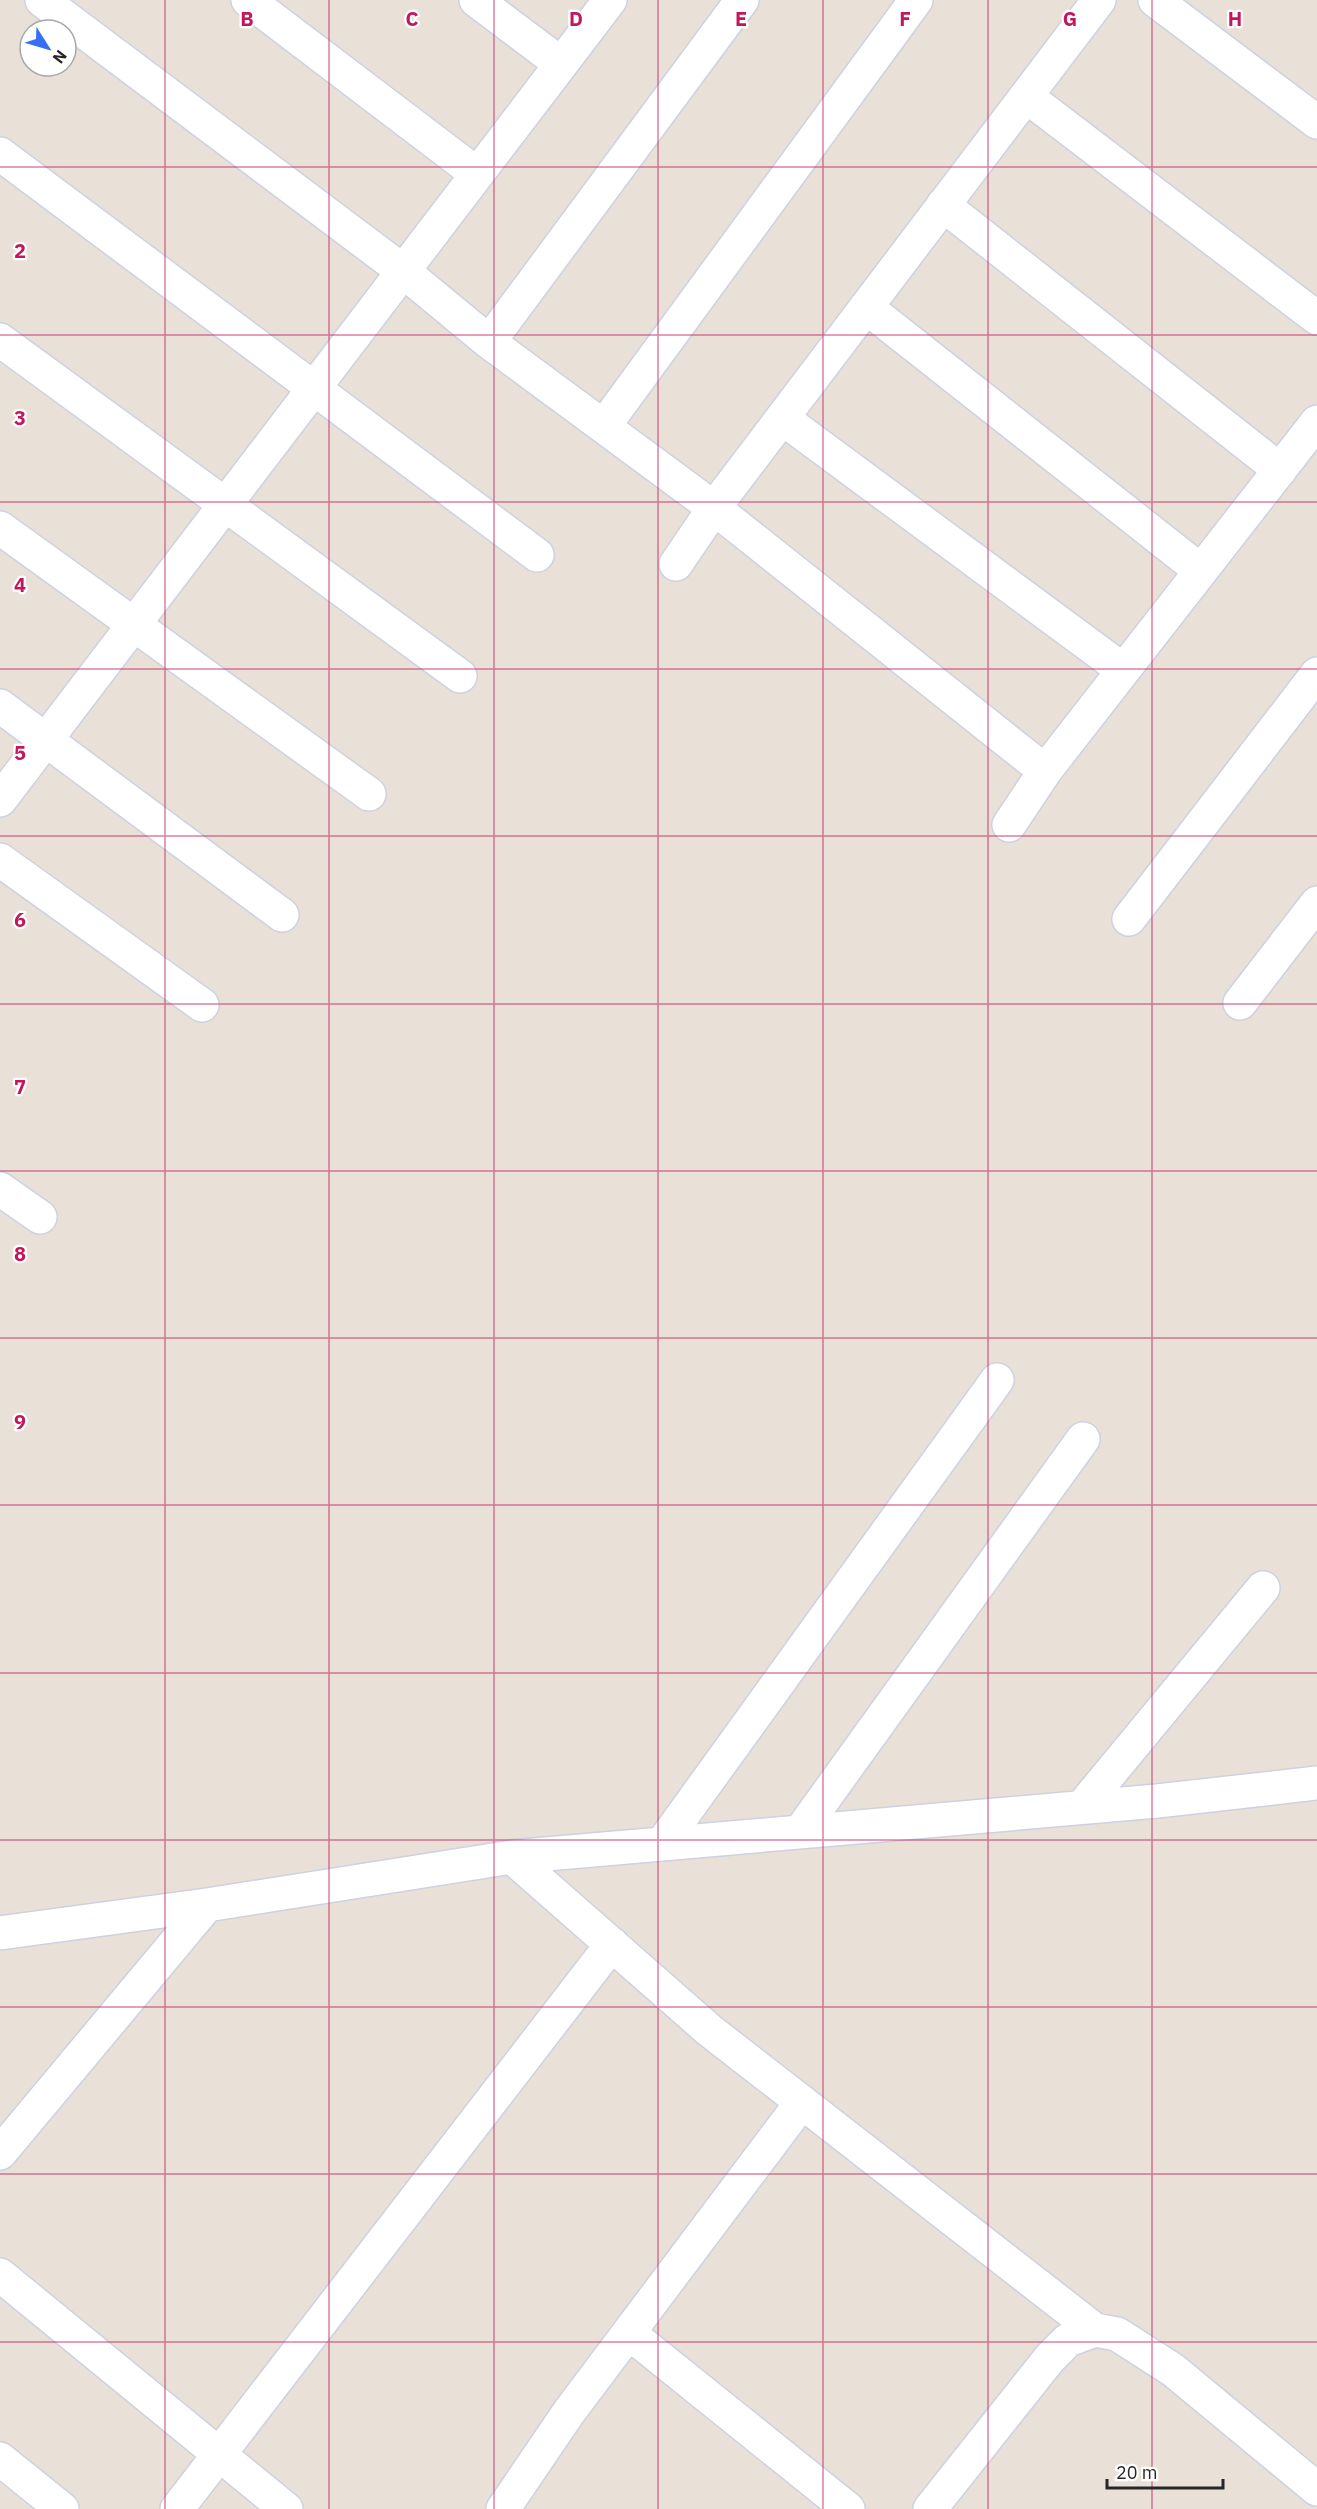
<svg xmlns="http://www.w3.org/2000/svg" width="1317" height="2509" viewBox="0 0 1317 2509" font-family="'IBM Plex Sans',sans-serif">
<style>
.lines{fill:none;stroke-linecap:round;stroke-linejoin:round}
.minor-casing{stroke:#cdd2e0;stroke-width:36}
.minor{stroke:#fff;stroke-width:33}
.grid{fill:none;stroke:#c2185b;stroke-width:1.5;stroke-opacity:0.55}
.grid-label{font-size:20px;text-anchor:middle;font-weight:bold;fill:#c2185b;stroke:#fff;stroke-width:4.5;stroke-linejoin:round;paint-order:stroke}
</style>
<rect width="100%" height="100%" fill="#e9e0d7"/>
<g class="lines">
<defs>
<path id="minor" d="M42,0L403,271L489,342L714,508L1045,771
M248,0L477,174
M476,0L561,64
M1155,0L1317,122
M1026,96L1317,318
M0,154L537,555
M943,205L1280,470
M866,307L1201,571
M0,340L460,676
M489,342L742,0
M782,418L1123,670
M604,426L916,0
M0,528L369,794
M676,564L714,508L1099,0
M0,706L282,915
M0,800L610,0
M1009,825L1045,771L1317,422
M0,860L202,1005
M1129,919L1317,674
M1240,1003L1317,903
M0,1189L40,1217
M1082,1807L1263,1588
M800,1832L1083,1439
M662,1844L997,1380
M512,1857L709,2030L1095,2330
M0,1933L207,1905L512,1857L1157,1801L1317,1783
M0,2153L207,1905
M0,2275L286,2509
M629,2333L848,2509
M0,2459L62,2509
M177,2509L612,1944
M503,2509L569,2412L802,2102
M930,2509L1050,2358L1068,2340L1095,2330L1117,2334L1173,2370L1317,2489"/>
</defs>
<use href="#minor" class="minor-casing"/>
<use href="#minor" class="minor"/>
</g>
<path class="grid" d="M165,0V2509M329,0V2509M494,0V2509M658,0V2509M823,0V2509M988,0V2509M1152,0V2509M0,167H1317M0,335H1317M0,502H1317M0,669H1317M0,836H1317M0,1004H1317M0,1171H1317M0,1338H1317M0,1505H1317M0,1673H1317M0,1840H1317M0,2007H1317M0,2174H1317M0,2342H1317"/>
<g class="grid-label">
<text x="247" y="26">B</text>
<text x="412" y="26">C</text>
<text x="576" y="26">D</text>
<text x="741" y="26">E</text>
<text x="905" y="26">F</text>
<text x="1070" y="26">G</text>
<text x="1235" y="26">H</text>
<text x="20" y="258">2</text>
<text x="20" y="425">3</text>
<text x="20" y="592">4</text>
<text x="20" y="760">5</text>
<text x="20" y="927">6</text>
<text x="20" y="1094">7</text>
<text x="20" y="1261">8</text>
<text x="20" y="1429">9</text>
</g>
<g transform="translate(48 48) rotate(127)"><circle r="28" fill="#ffffff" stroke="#a8a8a8" stroke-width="1.5"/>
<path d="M0-4.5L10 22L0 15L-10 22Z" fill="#366ef8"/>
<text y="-9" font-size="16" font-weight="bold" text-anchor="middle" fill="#262626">N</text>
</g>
<path d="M1107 2479v9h116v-9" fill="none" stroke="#262626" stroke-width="3"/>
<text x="1116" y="2479" font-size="18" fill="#262626" stroke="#ffffff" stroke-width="4.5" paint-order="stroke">20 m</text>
</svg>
